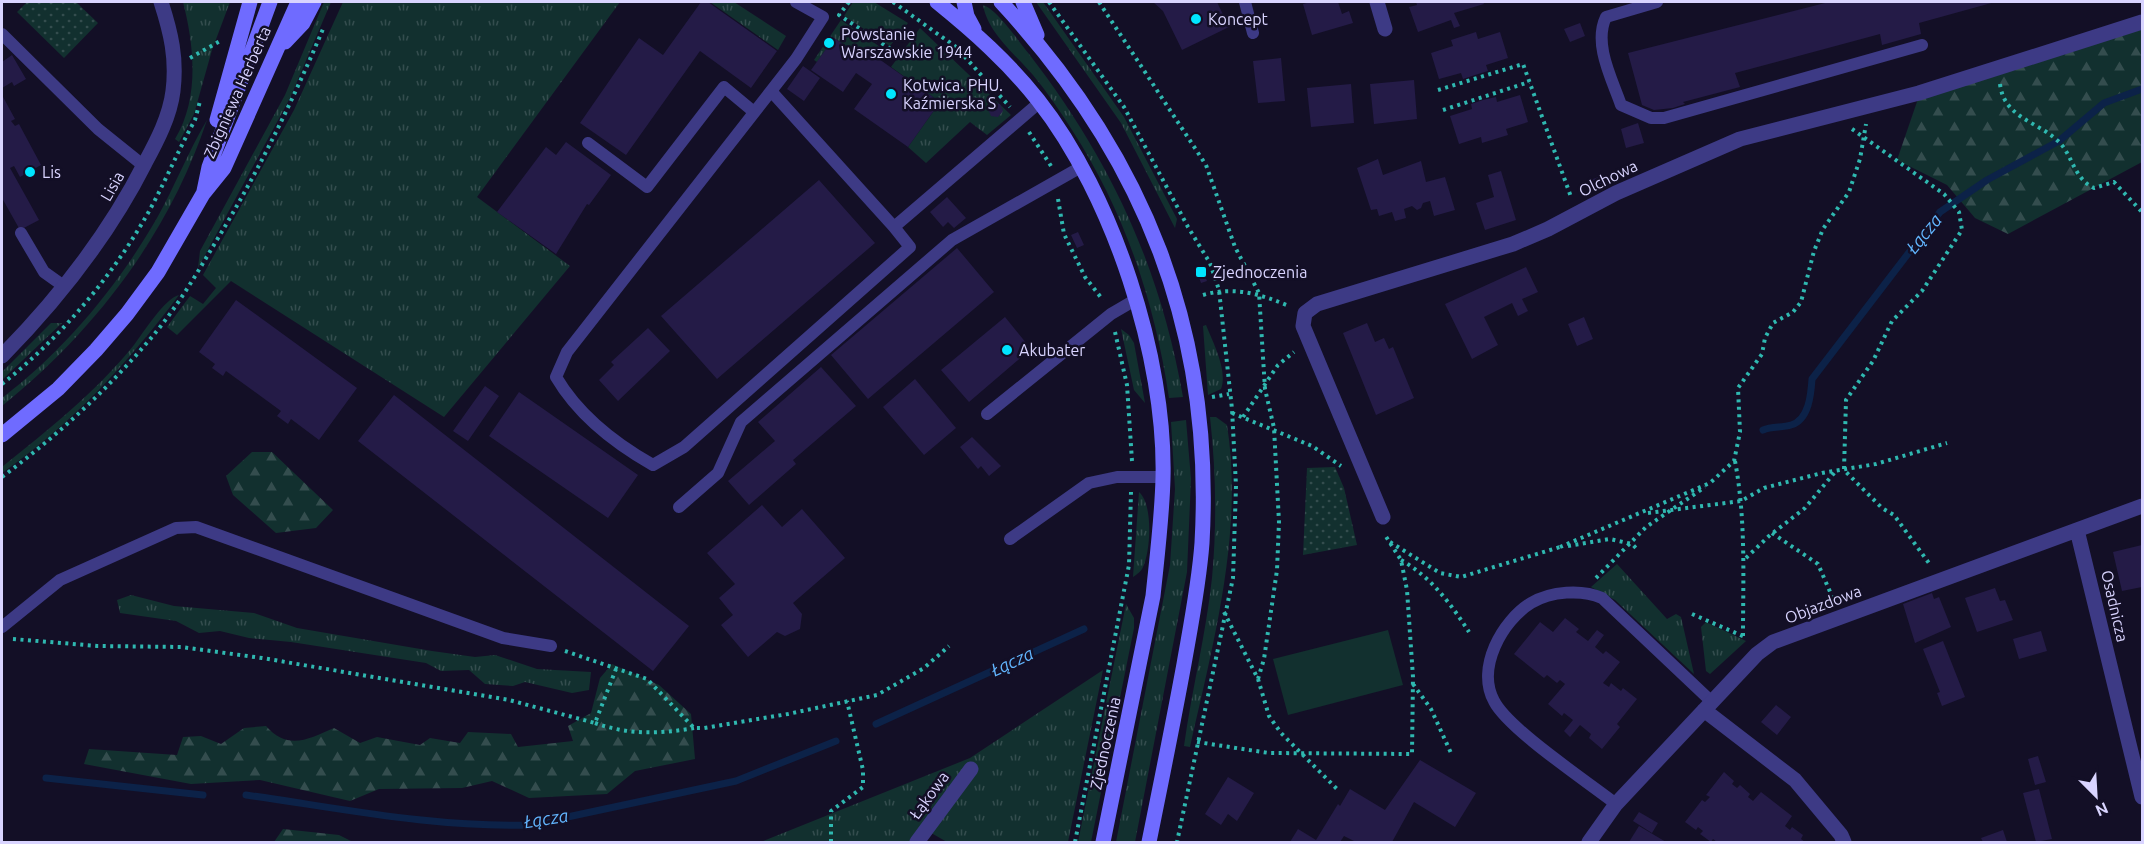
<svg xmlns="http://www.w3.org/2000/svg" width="2144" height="844" viewBox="0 0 2144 844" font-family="Ubuntu,sans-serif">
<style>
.grass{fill:url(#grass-tufts)}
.forest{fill:url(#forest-firs)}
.park{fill:url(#park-dots)}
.pitch{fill:#12302f}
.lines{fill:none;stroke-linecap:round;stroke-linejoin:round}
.stream{stroke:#0c2248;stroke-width:7}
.building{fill:#241b47}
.path{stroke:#2fb8b0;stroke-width:4;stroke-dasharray:3 4.5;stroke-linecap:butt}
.lane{stroke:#3d3a85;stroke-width:12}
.street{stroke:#3d3a85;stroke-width:15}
.secondary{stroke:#6f6bff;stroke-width:15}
.poi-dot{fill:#00e5ff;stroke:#130f26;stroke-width:2}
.labels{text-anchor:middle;stroke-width:5;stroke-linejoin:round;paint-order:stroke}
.poi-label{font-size:16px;fill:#d9d4ff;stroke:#130f26;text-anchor:start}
.street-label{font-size:16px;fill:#d9d4ff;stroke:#130f26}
.water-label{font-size:18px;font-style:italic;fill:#62b6ff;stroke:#130f26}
</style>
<defs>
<pattern id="grass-tufts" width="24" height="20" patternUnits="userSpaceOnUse" patternTransform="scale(1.5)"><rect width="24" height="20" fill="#12302f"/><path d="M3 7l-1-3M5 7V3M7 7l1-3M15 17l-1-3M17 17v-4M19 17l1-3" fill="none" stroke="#344d4e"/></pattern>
<pattern id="forest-firs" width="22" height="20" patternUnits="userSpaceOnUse" patternTransform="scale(1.5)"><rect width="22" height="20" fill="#12302f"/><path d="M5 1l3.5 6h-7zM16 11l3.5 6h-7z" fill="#344d4e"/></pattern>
<pattern id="park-dots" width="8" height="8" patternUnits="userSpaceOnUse" patternTransform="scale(1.5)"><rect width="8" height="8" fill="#12302f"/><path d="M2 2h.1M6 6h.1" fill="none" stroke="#344d4e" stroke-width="1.8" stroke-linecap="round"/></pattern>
</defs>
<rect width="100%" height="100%" fill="#130f26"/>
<path class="grass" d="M183,2H230L212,50L194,114L179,142L175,139C200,98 194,45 183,2Z
M324,2H331L290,98L198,268L200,251L285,95Z
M343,2H620L477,197L570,266L444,417L231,281L177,335L167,327L190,296L203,304L216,288L203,275L294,110Z
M710,2H734L786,36L778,50Z
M853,2H874L908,23L890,46L844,16Z
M1036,2H1043L1124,117L1177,219L1175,228L1121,123Z
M983,5C997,9 1019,42 1029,54C1110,159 1160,266 1183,397L1169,398C1155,303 1125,212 1072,130C1060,111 1047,92 1033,75C1015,54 988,33 983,5Z
M841,20L886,51L880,59L869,53L865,59L834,38L817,62L814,60Z
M920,28L1011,115L987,135L970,122L926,163L908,147L940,102L891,67Z
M207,120C169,234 95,331 2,406V398C64,351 118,286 157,218C175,186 188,152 207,120Z
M179,295C128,363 72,424 2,473V467C48,430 96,392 134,345C143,333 165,298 179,295Z
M51,323H62L2,380V372Z
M1206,325C1213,343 1228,370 1221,389L1208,395L1203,326Z
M1121,329L1129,335L1134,343L1145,403L1134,390Z
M1210,417H1216L1227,425C1244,531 1213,644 1190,747L1184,746C1192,689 1206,634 1212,578C1217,524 1216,471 1210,417Z
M1186,420L1191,479L1187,572L1135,842H1116L1170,565L1175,489L1171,422Z
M1139,492C1153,504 1151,550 1143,567C1141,572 1137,574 1133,577Z
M1617,564L1667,619L1676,614L1681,617L1694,674L1615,600L1591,587Z
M131,595L174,606L254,613L297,628L432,651L475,657L495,655L537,669L591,672L589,690L572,693L525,682L513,686L485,684L469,670L441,671L426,663L291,642L249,638L220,631L199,633L176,621L120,613L117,600Z
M1126,604L1134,618V628L1091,842H1078Z
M1706,622L1746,641L1710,674L1706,671L1701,627Z
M1103,670L1068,842H947L926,830L918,842H761L970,758Z"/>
<path class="forest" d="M2142,22V162L2008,234L1975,218L1947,185L1897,160L1919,96Z
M252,452H272L333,510L316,528L276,533L233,495L226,476Z
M612,664L659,685L691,714L695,759L635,771L607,794L529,798L492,781L462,788L379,789L350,801L260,780L191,784L84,764L89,749L177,755L183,737L201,736L221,744L244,728L266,726C288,751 309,739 334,728L360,743L377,737L420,745L430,738L460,743L468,732L511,734L518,747L573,741L568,726L591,713L600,678Z
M283,829L339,835L353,842H274Z"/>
<path class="park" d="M27,2H76L98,23L64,58L17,12Z
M1335,467L1344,488L1357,545L1303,555L1307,468Z"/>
<path class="pitch" d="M1388,630L1403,685L1288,715L1273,659Z"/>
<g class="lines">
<path class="stream" d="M1763,430C1772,426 1782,428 1791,425C1809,420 1811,394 1812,379L1940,212L1987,180L2059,141L2104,103L2142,89
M876,724L1084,629
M46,778L203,795
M246,795C339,808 435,828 530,825L736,781L836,741"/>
</g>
<path class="building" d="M701,2H708L777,51L751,88L700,51L626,155L580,123L639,38L663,55Z
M1153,2H1217L1229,27L1182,50L1163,11Z
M1310,2H1338L1342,14L1349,11L1353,23L1312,35L1303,4Z
M1416,2H1483L1484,4L1454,13L1460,26L1454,28L1451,20L1418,32L1409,7L1417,5Z
M1829,2H1995L1919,23L1921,34L1882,45L1880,34L1735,73L1740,87L1683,102L1685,104L1673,108L1654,110L1642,105L1628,53Z
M1580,23L1585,36L1570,42L1564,29Z
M1476,32L1478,39L1500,32L1508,58L1486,65L1488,71L1475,75L1463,79L1461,73L1439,79L1431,53L1453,46L1451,40Z
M834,38L865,59L869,52L940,102L908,147L854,109L872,84L856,73L843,92L811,70Z
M12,55L26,79L14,86L12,82L2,88V62Z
M1281,58L1285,101L1258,103L1253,61Z
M803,66L820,78L804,101L787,89Z
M1414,80L1417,119L1374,124L1370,84Z
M1351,84L1354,123L1311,127L1307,88Z
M2,95L15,119L11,121L15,126L19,124L41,165L20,177L14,166L10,168L39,220L20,230L2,198Z
M1520,95L1528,122L1506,129L1508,135L1482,143L1481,137L1459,144L1450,116L1472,109L1471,104L1483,100L1496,97L1497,102Z
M992,103L1000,104L1003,111L998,117L991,116L988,109Z
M1638,123L1644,143L1626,148L1621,129Z
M566,142L611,175L589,205L587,204L556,254L497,212L546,147L556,155Z
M1378,159L1383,175L1421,161L1426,182L1445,177L1455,210L1434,216L1430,201L1423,203L1421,208L1417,210L1412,206L1404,209L1406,218L1395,221L1392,212L1379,216L1377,209L1371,210L1357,168Z
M1501,171L1516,220L1485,230L1476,203L1494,197L1488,175Z
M1601,176L1604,183L1590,187L1588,181Z
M819,180L875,243L717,379L661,316Z
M947,197L966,218L954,228L948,222L943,227L930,212Z
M1078,232L1084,245L1077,248L1071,235Z
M957,248L994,292L868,399L831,355Z
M1201,266L1207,281L1201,283L1196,269Z
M1526,267L1538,292L1522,299L1528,311L1518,316L1512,303L1484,317L1498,345L1472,359L1445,304Z
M236,300L357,388L319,440L291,419L288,424L277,416L281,411L226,371L223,376L212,368L215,364L199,352Z
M1005,317L1031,349L969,402L941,370Z
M1584,317L1593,339L1577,346L1568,324Z
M1367,323L1375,342L1384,338L1389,349L1393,347L1414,398L1376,415L1343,333Z
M648,328L670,351L618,401L599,380L614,365L611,362Z
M821,367L856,406L793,460L796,464L749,505L728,481L775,441L758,422Z
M915,379L956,428L924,455L883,407Z
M485,386L499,396L468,441L453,431Z
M519,392L638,475L608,518L489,436Z
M394,395L689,626L653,671L358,441Z
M972,437L1001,466L989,476L981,466L978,469L960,447Z
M762,505L782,527L802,509L845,558L793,603L802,614L800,629L785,636L777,632L748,657L721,625L733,615L719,598L735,584L707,553Z
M2142,545V587L2122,591L2113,552Z
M1995,588L2000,601L2005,600L2013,620L1977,632L1965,598Z
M1932,593L1934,599L1939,597L1951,627L1915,643L1903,604Z
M1565,618L1579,629L1576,632L1588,641L1597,630L1604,635L1595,647L1603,654L1606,651L1620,662L1603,683L1609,687L1611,683L1621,691L1623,688L1637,699L1617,724L1620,727L1602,749L1589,738L1591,734L1580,725L1570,737L1564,731L1573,720L1564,713L1562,716L1548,704L1565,684L1560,680L1557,683L1547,675L1544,678L1514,654L1540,622L1553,632Z
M2041,631L2047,651L2019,659L2013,639Z
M1943,641L1965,697L1942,706L1937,693L1940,692L1923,649Z
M1776,705L1791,717L1777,735L1761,722Z
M2038,756L2046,782L2035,785L2028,759Z
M1420,760L1476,793L1455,827L1414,802L1392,842H1356L1344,836L1340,842H1290L1298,829L1316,840L1338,804L1340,806L1350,789L1385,810Z
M1724,772L1734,781L1732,784L1737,788L1740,785L1750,794L1748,797L1753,801L1761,792L1792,816L1785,826L1790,830L1792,827L1803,835L1801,839L1805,842H1717L1713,839L1711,842L1700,834L1703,831L1698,827L1696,830L1685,822L1702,800L1705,802L1710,797L1706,795Z
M1228,777L1254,793L1237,821L1228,814L1221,825L1205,814Z
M2039,789L2052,839L2036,842L2023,793Z
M1639,812L1658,823L1652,833L1633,821Z
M1639,826L1666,842H1629Z
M2003,830L2007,842H1983L1981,838Z"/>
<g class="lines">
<path class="path" d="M849,2L839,15L892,50
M893,2L956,47L1010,107
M1049,2L1124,107L1188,227L1210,263L1219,290L1232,409L1236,486L1233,578L1177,842
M1099,2L1206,165L1235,247L1259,293L1265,389L1274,428L1279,522L1277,570L1264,659L1258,679
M190,58L220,41
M2000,84C2004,118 2037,121 2058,141C2073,155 2073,178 2094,188L2114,182L2142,212
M1438,90L1523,64L1571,197
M1443,110L1529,82
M1852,129L1944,194L1959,212L1962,230L1922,291L1892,321L1873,361L1846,400L1844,470L1882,508L1894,515L1931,566
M1029,132L1051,166
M1058,199L1064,234L1085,277L1103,300
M1203,295C1234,286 1260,294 1289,306
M1115,332L1127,385L1132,461
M2,384C62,337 118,270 154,202C168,175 180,147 195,120L200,101
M1212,397L1229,394
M1232,413L1312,446L1341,466
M1243,417L1278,365L1294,352
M1735,461C1746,520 1743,577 1743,636
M2,477C54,438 102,395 145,345C171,316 192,282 212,248C255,178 291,105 323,29
M1648,513L1741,501L1764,488L1822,473L1876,464L1947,443
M1772,533L1818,564L1834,601
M1390,542L1440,573L1461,577L1560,547
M1568,546L1610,539L1632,544L1636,548
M1560,547L1710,483L1734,461L1740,432L1738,388L1762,354L1765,338L1773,323L1793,312L1801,302L1814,251L1823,229L1849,192L1860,159L1866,124
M1746,558L1769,536L1805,508L1835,472
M1401,560C1431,577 1451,604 1469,632
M1596,578L1646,527L1705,487
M1224,612L1258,679L1269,716L1281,733L1338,790
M1692,614L1745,637
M13,639L97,646L181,647L262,658L509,700L595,723L616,669
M565,651L647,679L694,728H704L788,714L877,695L924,668L949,646
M1413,684L1431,709L1451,753
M595,723C628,735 660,734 694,728
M1197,742L1269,753L1412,754L1413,677L1407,590L1401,560L1385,535
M831,842V811L863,787V770L847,701
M1075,842L1129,565L1131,492"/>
<path class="lane" d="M796,2L823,17L796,59L567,352L556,377C579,416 614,443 653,465L684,447L910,247L894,227L1040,102
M1245,2L1253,33
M1657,2L1606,17C1593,44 1612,79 1621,105L1651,118H1664L1922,45
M2,34L98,129L144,166
M771,91L894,227
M588,143L647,187L724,87L754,112
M21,233L44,272L65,287
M987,414L1111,314L1135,300
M679,507L718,473L741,422L952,240L1081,167
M1010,539L1089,483L1117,477H1163
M2,627L60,580L176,528L196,527L503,638L551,646
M1616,804C1588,782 1508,729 1494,701C1476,668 1502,621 1531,603C1551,591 1582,589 1602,598L1712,702"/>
<path class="street" d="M1377,2L1385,29
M2,356C59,298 108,236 145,163C157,141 170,116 173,91C177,58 171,33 161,2
M1383,517L1303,326L1305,313L1317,304L1513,244L1548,229L1616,193L1740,139L1919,93L2142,22
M2077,530L2142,797
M1704,710L1795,780L1841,835L1844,842
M917,842L971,769
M1589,842L1616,804L1757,654L1773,642L2142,506"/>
<path class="secondary" d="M937,2C974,32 1008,62 1038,100C1113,195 1166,358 1163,478C1162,518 1157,557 1153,596L1103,842
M964,2L967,16L974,29
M1001,2C1144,156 1214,331 1202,543C1199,584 1191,624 1184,664C1173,724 1161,783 1149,842
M1023,2L1037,35
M285,42L303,23L314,2
M217,120L250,2
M204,191L209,167L270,2
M2,435L58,389L96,350L127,314L158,272L203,194L224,168L298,2"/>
</g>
<g class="poi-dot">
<circle cx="1196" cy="19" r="6"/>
<circle cx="829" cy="43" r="6"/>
<circle cx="891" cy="94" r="6"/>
<circle cx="30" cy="172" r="6"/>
<rect x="1195" y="266" width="12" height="12" rx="3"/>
<circle cx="1007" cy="350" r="6"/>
</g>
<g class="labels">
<g class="poi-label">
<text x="1208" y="25">Koncept</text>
<text x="841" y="40">Powstanie<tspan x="841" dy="18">Warszawskie 1944</tspan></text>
<text x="903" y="91">Kotwica. PHU.<tspan x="903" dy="18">Kaźmierska S</tspan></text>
<text x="42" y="178">Lis</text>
<text x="1213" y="278">Zjednoczenia</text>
<text x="1019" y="356">Akubater</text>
</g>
<g class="street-label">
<text transform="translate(237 92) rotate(-66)" y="6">Zbigniewa Herberta</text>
<text transform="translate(1608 178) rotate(-26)" y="6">Olchowa</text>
<text transform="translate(112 186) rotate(-60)" y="6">Lisia</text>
<text transform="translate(1823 604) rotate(-21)" y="6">Objazdowa</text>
<text transform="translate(2115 606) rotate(77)" y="6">Osadnicza</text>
<text transform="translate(1105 743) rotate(-78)" y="6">Zjednoczenia</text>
<text transform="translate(929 795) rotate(-54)" y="6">Łąkowa</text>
</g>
<g class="water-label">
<text transform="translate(1924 234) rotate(-51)" y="6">Łącza</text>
<text transform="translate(1012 662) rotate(-25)" y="6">Łącza</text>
<text transform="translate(546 819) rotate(-9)" y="6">Łącza</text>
</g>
</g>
<rect width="2144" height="844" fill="none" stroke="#d9d4ff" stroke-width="6"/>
<g transform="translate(2096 796) rotate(156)" stroke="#130f26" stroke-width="4.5" paint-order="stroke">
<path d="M0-4.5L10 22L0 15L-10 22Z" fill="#d9d4ff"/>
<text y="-9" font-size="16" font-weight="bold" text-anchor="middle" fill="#d9d4ff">N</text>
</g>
</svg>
